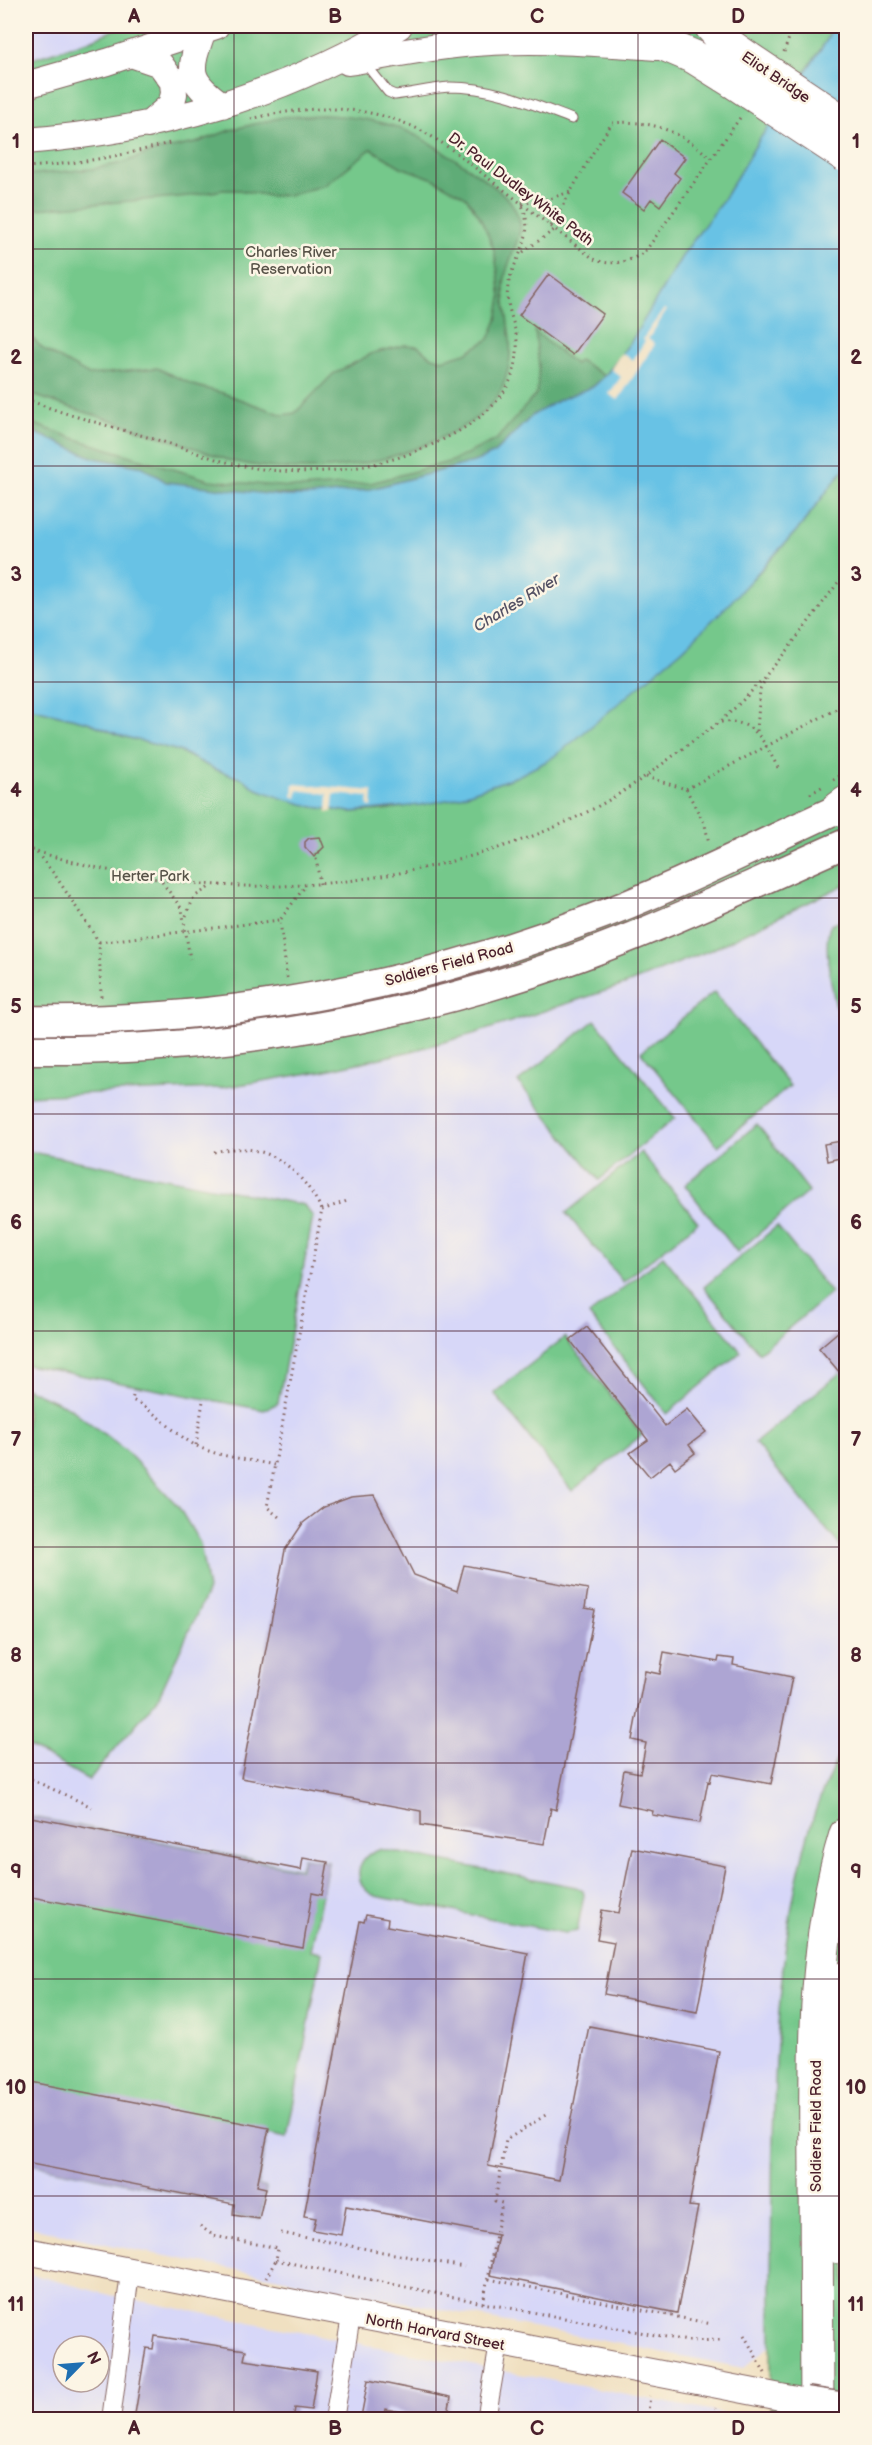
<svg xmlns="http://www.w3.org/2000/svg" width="872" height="2445" viewBox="0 0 872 2445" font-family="'Balsamiq Sans',sans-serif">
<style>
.built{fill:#d7d7f8;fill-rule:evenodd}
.green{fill:#74c88b;stroke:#5f745b;stroke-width:1.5}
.forest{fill:#5fac77;stroke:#546651;stroke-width:1.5}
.water{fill:#67c2e5;stroke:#587088;stroke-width:1.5}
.pier{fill:#f0e0c1}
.building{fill:#ada5d3}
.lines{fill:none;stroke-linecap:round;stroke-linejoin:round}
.lane-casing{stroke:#846360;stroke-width:11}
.street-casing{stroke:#846360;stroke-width:20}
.secondary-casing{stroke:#846360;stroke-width:28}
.primary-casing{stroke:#846360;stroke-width:31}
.highway-casing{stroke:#846360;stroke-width:35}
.path{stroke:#846360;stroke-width:3;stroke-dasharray:1.5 4.5;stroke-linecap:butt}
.lane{stroke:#fff;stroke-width:9}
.street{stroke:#fff;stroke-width:18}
.secondary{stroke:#fff;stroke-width:26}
.primary{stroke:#fff;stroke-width:28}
.highway{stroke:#fff;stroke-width:33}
.primary-bridge-casing{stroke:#846360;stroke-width:31;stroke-linecap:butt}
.highway-bridge-casing{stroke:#846360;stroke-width:35;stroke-linecap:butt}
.primary-bridge{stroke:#fff;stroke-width:28}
.highway-bridge{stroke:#fff;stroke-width:33}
.grid{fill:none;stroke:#4a1f2b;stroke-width:1.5;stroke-opacity:0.55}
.labels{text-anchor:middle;stroke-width:5;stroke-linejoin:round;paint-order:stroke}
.street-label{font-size:15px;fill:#4a1f2b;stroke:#fcf5e5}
.park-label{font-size:15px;fill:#575248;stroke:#fcf5e5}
.water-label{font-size:16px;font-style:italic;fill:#535063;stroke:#fcf5e5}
.neatline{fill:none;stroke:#4a1f2b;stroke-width:2}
.grid-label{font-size:20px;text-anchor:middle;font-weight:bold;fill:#4a1f2b}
</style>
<rect width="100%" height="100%" fill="#fcf5e5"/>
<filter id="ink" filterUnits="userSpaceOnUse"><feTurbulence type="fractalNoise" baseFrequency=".0167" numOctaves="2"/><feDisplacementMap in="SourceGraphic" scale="12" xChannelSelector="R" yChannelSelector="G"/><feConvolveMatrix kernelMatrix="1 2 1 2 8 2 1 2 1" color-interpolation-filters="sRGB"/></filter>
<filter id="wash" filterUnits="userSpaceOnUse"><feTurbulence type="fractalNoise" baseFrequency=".008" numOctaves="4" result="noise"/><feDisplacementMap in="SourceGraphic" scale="24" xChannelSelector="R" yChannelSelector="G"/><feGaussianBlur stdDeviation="1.35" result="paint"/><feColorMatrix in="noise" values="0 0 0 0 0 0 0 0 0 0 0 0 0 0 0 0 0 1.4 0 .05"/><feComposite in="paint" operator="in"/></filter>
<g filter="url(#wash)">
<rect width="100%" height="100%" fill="#f0e0c1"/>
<path class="built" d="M26,26H123L88,41L26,61Z
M846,884V1740L814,1813L800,1865L785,1958L776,2050L771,2217V2345L744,2368L120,2247L26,2226V1096L220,1088L322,1071L473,1034L624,985L713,949Z
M26,2273L114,2296L751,2419H26ZM63,2346H99V2382H63Z"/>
<path class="green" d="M123,26H832L827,40C791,91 758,145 724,198C712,217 697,235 684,254C655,297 633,351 594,386L474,462L396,483L254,493L26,429V61L88,41Z
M846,466V884L713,949L624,985L473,1034L412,1051L322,1071L220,1088L26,1096V707L88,722L122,736L179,751L214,769L243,779L257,789L314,807L351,812L384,810L452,799L518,776L682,650L761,570L800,527Z
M846,918V1045C839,1021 819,946 831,925Z
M714,992L790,1086L718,1146L641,1052Z
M595,1020L675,1118L599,1180L518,1082Z
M757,1124L809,1191L737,1252L685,1185Z
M26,1151L304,1205L313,1217L278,1403L264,1410L26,1365Z
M641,1152L698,1222L623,1282L566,1213Z
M777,1226L831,1293L759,1353L704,1287Z
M663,1256L741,1352L667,1414L589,1315Z
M565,1337L642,1435L572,1491L494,1393Z
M846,1368V1553L755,1443Z
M26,1388L70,1408L126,1451L178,1506L200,1543L208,1590L158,1698L89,1780L26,1745Z
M846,1740V2419L771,2420C771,2317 770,2214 774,2111C777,2012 784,1909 814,1815C822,1789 835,1764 846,1740Z
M26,1816L300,1869L303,1858L328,1862L311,1951L322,1953L287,2137L268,2133L257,2186L266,2188L259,2219L233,2215L234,2204L26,2163Z
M379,1849L576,1887L583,1891L584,1895L577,1931L565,1933L375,1896C351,1885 355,1857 379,1849Z"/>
<path class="forest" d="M322,115C348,116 373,119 399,128C423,136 493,182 510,201C514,206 518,216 520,222C524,236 503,266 504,288C505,326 519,348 502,388C491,413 462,428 438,439C374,469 301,477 231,461C218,457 205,451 192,447C170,439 148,433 126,425C93,414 58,405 26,392V332L44,350L89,375L157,368L196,386L223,393L283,415L295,413L333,374L373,353L405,345L418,346L430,356L442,360L466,353L489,339L497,320L501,298L498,274L494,250L486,230L478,214L466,197L434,179L401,167L371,149L325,185L290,195L269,196L239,190H223L189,196L26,210V175L92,169L122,163L155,151L196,143L230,130L283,117Z
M535,332L575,364L579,360L605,376L594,386L533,415L493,454L474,462L367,490L312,496L254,493L166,482L142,467L94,458L26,429V421L76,439L209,480L301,488L371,483L452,461L496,440L537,393L539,366Z"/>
<path class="water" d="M832,26H846V466L800,527L728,605L682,650L569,745L549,760L518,776L452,799L421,805L351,812L314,807L284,799L257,789L243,779L214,769L179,751L122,736L88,722L26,707V429L94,458L143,467L166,482L284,496H312L367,490L474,462L493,454L533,415L559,400L594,386L605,376L632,340L684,253L723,200L757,143L827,40Z"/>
<path class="pier" d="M664,309L667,310L648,339L655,344L618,400L609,394L621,377L611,369L621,353L633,360L645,341L643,339Z
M294,784L373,791L372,807L368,806L369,797L334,794L332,812H327L328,794L298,790L297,798L293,796Z"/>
<g id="blocks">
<path class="building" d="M660,139L685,158L674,173L680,178L660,206L651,199L644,209L622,193Z
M549,274L603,314L573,355L519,315Z
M320,837L324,847L314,857L305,847V842L309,838Z
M841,1141L844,1157L827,1161L824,1144Z
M846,1325V1380L819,1348Z
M587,1327L665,1426L687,1409L706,1432L689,1445L695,1453L675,1468L670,1461L650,1477L630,1453L648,1440L570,1340Z
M374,1495L414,1575L457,1591L464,1565L588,1589L585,1608L595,1610L556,1810L551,1808L544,1844L421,1825V1811L241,1778L285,1550L303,1523L324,1507L351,1497Z
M664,1652L718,1662L719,1657L734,1659L733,1665L792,1677L771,1784L712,1773L710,1782L708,1781L700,1823L652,1815L653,1811L618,1804L624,1770L640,1773L643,1759L646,1743L632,1740L645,1671L660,1674Z
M26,1816L301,1870L303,1858L328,1862L322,1895L312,1893L303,1948L26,1896Z
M632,1848L725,1866L697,2012L604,1994L614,1942L597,1939L602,1910L619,1913Z
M366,1915L388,1919L387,1926L528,1953L488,2166L559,2180L589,2026L719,2051L689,2206L698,2207L677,2313L490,2275L498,2235L346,2206L341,2235L313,2230L316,2218L304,2216L360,1921L364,1922Z
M26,2081L269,2128L257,2186L266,2188L259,2219L233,2215L234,2204L26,2163Z
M155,2336L246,2350L244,2360L317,2371L311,2410L295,2408L293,2420H134L146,2348L153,2349Z
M368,2380L451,2397L447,2420H423L424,2416L386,2409L384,2420L361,2417Z"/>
</g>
</g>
<g filter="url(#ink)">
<use href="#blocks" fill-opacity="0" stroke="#846360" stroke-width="1.5"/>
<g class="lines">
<defs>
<path id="lane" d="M364,62L388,92L395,95C413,93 432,88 450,87C494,87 532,104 572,119"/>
<path id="street" d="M111,2420L130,2273
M334,2420L351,2316
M486,2420L499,2344"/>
<path id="secondary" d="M203,30C189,70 185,79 222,105
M131,54L160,64L173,82L174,94L171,105L148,125
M348,62C390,55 432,46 475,43C536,38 596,43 657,47
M26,85L107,62L216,26
M26,141C162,130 281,96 399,26
M26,2251L796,2400"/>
<path id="primary" d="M26,1020C218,1023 406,989 585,921C675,888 760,844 846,805
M26,1050C194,1052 360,1028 520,977C632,942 739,890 846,843"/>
<path id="highway" d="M621,26L694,57L734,82
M711,26L726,43L749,59
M838,809L846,803
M839,2247L841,2047L846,1978
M817,2420C817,2336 817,2252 816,2169C815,2058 813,1942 846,1834"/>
</defs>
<use href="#lane" class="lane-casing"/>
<use href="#street" class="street-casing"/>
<use href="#secondary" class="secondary-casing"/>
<use href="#primary" class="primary-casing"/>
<use href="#highway" class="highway-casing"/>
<path class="path" d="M784,52L790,35L789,26
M251,119C311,104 374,103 429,135C450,147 469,163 488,178C524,205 558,232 594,259C610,267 634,262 647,249L742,115
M26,167C76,164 124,156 173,142
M551,226L594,151L612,123C651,119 681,132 711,158
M523,252L554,230
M26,399C65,415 107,425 147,437C176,445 205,457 234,464C305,480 382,471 446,438C485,418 520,390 517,342C516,328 510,316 508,302C502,265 541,244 521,203L538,202L570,192
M721,722C758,719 764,744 780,771
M757,731L760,689L766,678
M646,777L686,789L846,704
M833,780L846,772
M686,789L705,825L709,843
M810,794L825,785
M26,848C161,892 294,898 432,866C484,854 535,838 583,814C620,796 652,772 685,747C696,738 708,731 719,722C769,680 807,623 846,572
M37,853L55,875L99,942L101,997
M162,882L182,909L190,959
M320,884L315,852H321
M186,916L194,897L211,886
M99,942L280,920
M287,978L280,920L306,885
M214,1152C265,1139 299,1166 322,1210L267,1507L279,1517
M322,1210L347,1201
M133,1396L132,1400C158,1412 176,1437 201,1448C221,1457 252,1460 274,1465
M196,1445L203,1401
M26,1777L92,1807
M200,2226L214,2236L278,2248L276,2260L266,2278
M281,2233L464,2267
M276,2260L483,2303L688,2341L720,2340
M489,2279L712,2324
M483,2303L502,2203L495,2201L506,2140L549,2113
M744,2335L765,2373
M647,2420L650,2396
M713,2420L716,2408"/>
<use href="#lane" class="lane"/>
<use href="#street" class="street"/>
<use href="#secondary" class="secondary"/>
<use href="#primary" class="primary"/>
<use href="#highway" class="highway"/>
<defs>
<path id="primary-bridge" d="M806,2401L846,2407"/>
<path id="highway-bridge" d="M749,59L846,124
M734,82L846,156"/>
</defs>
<use href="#primary-bridge" class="primary-bridge-casing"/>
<use href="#highway-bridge" class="highway-bridge-casing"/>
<use href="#primary-bridge" class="primary-bridge"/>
<use href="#highway-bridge" class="highway-bridge"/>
</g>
</g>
<path class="grid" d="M234,26V2420M436,26V2420M638,26V2420M26,249H846M26,466H846M26,682H846M26,898H846M26,1114H846M26,1331H846M26,1547H846M26,1763H846M26,1979H846M26,2196H846"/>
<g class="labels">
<g class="street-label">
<text transform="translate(776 77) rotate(34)" y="5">Eliot Bridge</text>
<text transform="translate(521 189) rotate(37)" y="5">Dr. Paul Dudley White Path</text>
<text transform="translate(449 964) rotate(-15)" y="5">Soldiers Field Road</text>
<text transform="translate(816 2126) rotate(-90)" y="5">Soldiers Field Road</text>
<text transform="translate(435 2332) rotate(11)" y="5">North Harvard Street</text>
</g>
<g class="park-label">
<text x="291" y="257">Charles River<tspan x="291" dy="17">Reservation</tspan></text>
<text x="150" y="881">Herter Park</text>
</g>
<g class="water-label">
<text transform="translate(516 602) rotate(-31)" y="6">Charles River</text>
</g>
</g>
<rect width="872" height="2445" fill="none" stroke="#fcf5e5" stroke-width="66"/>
<g transform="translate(81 2364) rotate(65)"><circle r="28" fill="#fcf5e5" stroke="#b59f9b" stroke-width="1.5"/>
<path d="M0-4.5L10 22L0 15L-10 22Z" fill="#1f6fb2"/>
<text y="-9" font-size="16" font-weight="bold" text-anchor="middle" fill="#4a1f2b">N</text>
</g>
<rect x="33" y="33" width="806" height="2379" class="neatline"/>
<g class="grid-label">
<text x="134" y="23">A</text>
<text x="335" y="23">B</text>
<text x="537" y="23">C</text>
<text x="738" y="23">D</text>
<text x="16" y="148">1</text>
<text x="856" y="148">1</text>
<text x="16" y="364">2</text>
<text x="856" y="364">2</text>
<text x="16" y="581">3</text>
<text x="856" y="581">3</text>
<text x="16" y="797">4</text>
<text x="856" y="797">4</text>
<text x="16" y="1013">5</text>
<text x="856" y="1013">5</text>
<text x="16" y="1229">6</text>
<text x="856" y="1229">6</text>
<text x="16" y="1446">7</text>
<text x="856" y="1446">7</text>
<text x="16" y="1662">8</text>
<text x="856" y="1662">8</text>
<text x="16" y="1878">9</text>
<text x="856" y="1878">9</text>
<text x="16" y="2094">10</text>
<text x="856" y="2094">10</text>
<text x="16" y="2311">11</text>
<text x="856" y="2311">11</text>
<text x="134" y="2435">A</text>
<text x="335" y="2435">B</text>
<text x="537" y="2435">C</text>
<text x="738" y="2435">D</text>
</g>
</svg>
